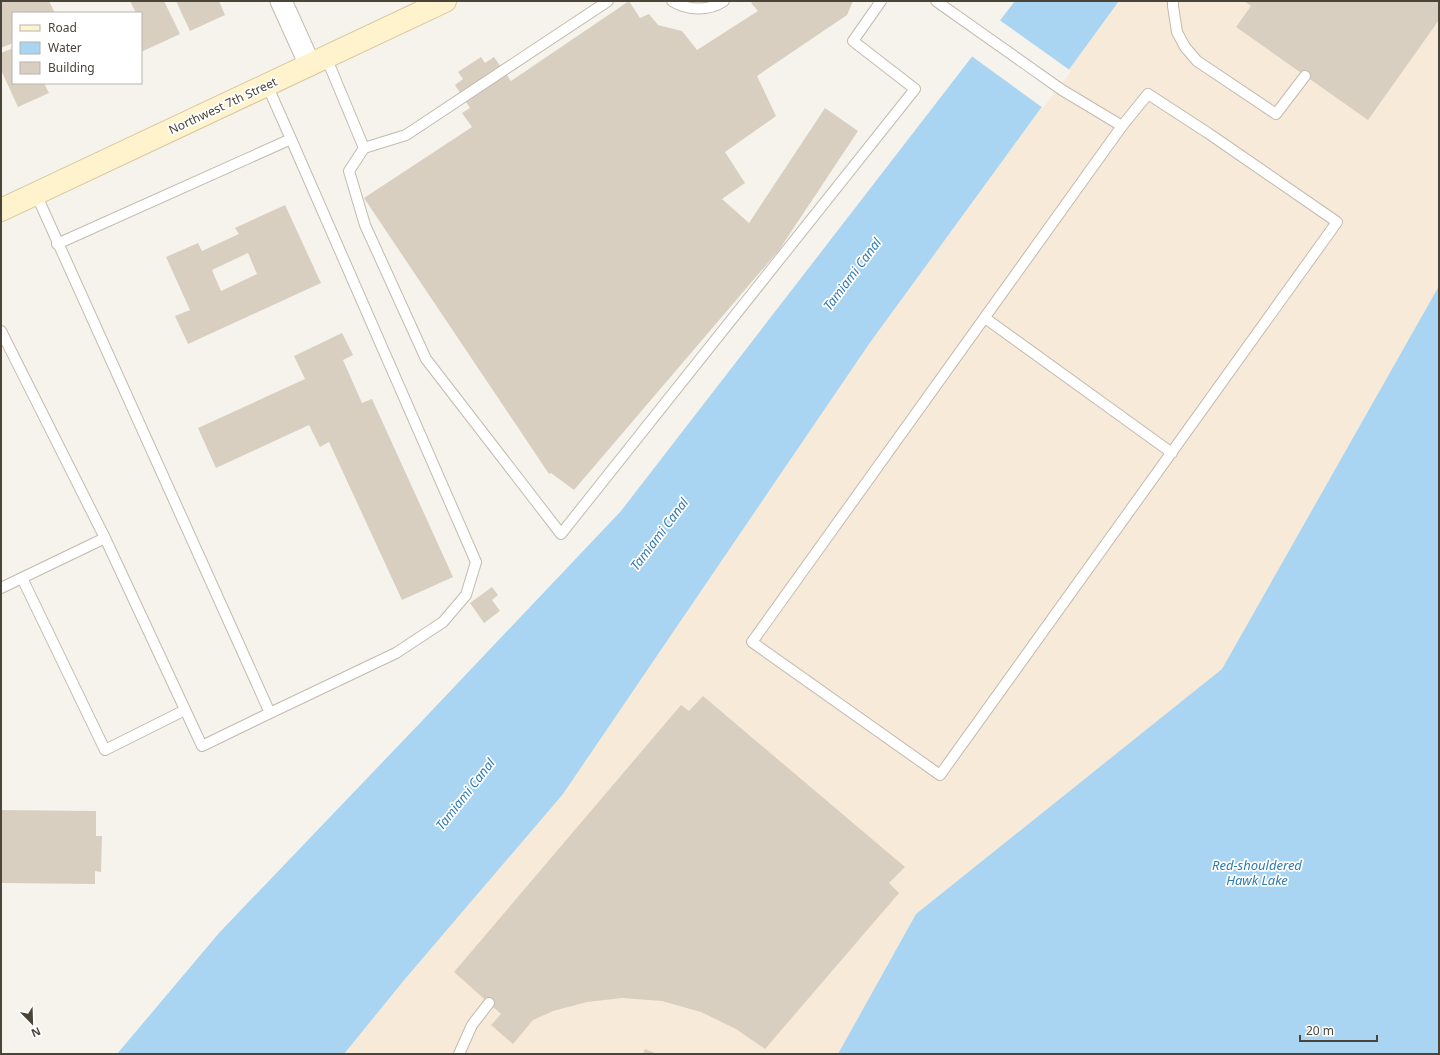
<svg xmlns="http://www.w3.org/2000/svg" width="1440" height="1055" viewBox="0 0 1440 1055" font-family="'Noto Sans',sans-serif">
<style>
.commercial{fill:#f7ead8}
.water{fill:#a9d4f2}
.pier{fill:#f6f3ec}
.building{fill:#d8cfc1;fill-rule:evenodd}
.lines{fill:none;stroke-linecap:round;stroke-linejoin:round}
.lane-casing{stroke:#c2bbae;stroke-width:12}
.street-casing{stroke:#c2bbae;stroke-width:23}
.secondary-casing{stroke:#d6c79b;stroke-width:24}
.lane{stroke:#fff;stroke-width:10}
.street{stroke:#fff;stroke-width:21}
.secondary{stroke:#fff3cd;stroke-width:22}
.labels{text-anchor:middle;stroke-width:3.5;stroke-linejoin:round;paint-order:stroke}
.street-label{font-size:12px;fill:#4b4439;stroke:#fff}
.water-label{font-size:13px;font-style:italic;fill:#2e7ab2;stroke:#fff}
</style>
<rect width="100%" height="100%" fill="#f6f3ec"/>
<path class="commercial" d="M1119,1H1439V286L1222,669L916,914L838,1054H344L405,979L563,794L869,344Z"/>
<path class="water" d="M1015,1H1119L869,344L563,794L405,979L344,1054H117L219,933L420,723L621,511Z
M1439,286V1054H838L916,914L1222,669Z"/>
<path class="pier" d="M998,19L1071,71L1043,108L970,55Z"/>
<path class="building" d="M3,1H49L55,13H13V43L1,48V2Z
M130,1H164L180,34L141,52V13H136Z
M176,1H219L225,15L190,31Z
M629,1L640,18L649,14L658,25L682,31L697,50L758,11L751,3L754,1H853L847,15L757,76L776,116L725,152L745,183L722,199L749,223L825,108L858,131L779,250L574,490L551,473L549,474L364,198L472,127L462,113L470,108L455,85L463,79L458,72L481,57L485,63L494,57L511,81Z
M1244,1H1439V20L1368,120L1236,27L1251,6Z
M13,48V83H44L49,93L18,107L1,70V53Z
M285,205L321,283L188,344L175,316L190,310L166,257L198,243L202,251L239,234L235,228ZM248,253L257,274L221,291L212,270Z
M342,333L353,355L343,360L362,403L372,399L453,577L402,600L329,442L320,447L309,425L216,468L198,428L305,379L294,356Z
M492,587L498,595L492,600L500,611L484,623L470,603Z
M703,696L905,867L889,883L899,893L765,1049L736,1029L701,1012L662,1001L622,998L587,1002L553,1011L533,1020L513,1044L491,1025L501,1014L454,972L681,705L689,711Z
M1,810L96,811V836H102L101,872L95,871V884L1,883Z
M645,1049L657,1054H643Z"/>
<g class="lines">
<defs>
<path id="lane" d="M608,1L406,135L364,148L349,171L365,225L426,359L561,534L915,89L853,41L881,1
M672,1C688,11 709,11 724,1
M936,1L1062,90L1122,126L752,642L940,775L1337,222L1208,133L1148,94L1122,126
M1173,1V6L1177,32L1185,47L1197,61L1276,114L1305,76
M326,57L364,148
M36,194L270,713
M57,244L291,139L267,85
M985,318L1172,453
M1,331L105,538L202,746L270,713L396,653L443,622L466,595L476,562L291,139
M22,578L105,750L185,710
M1,588L105,538
M459,1054L472,1025L489,1003"/>
<path id="street" d="M281,1L310,65"/>
<path id="secondary" d="M1,210L445,1"/>
</defs>
<use href="#lane" class="lane-casing"/>
<use href="#street" class="street-casing"/>
<use href="#secondary" class="secondary-casing"/>
<use href="#lane" class="lane"/>
<use href="#street" class="street"/>
<use href="#secondary" class="secondary"/>
</g>
<g class="labels">
<g class="street-label">
<text transform="translate(223 106) rotate(-25)" y="4">Northwest 7th Street</text>
</g>
<g class="water-label">
<text transform="translate(852 274) rotate(-53)" y="5">Tamiami Canal</text>
<text transform="translate(659 534) rotate(-53)" y="5">Tamiami Canal</text>
<text transform="translate(465 794) rotate(-52)" y="5">Tamiami Canal</text>
<text x="1257" y="870">Red-shouldered<tspan x="1257" dy="15">Hawk Lake</tspan></text>
</g>
</g>
<rect width="1440" height="1055" fill="none" stroke="#4b4439" stroke-width="4"/>
<rect x="12" y="12" width="130" height="72" fill="#ffffff" stroke="#b7b4b0"/>
<rect x="20" y="25" width="20" height="6" fill="#fff3cd" stroke="#b7b4b0"/>
<text x="48" y="32" font-size="12" fill="#4b4439">Road</text>
<rect x="20" y="42" width="20" height="12" fill="#a9d4f2" stroke="#b7b4b0"/>
<text x="48" y="52" font-size="12" fill="#4b4439">Water</text>
<rect x="20" y="62" width="20" height="12" fill="#d8cfc1" stroke="#b7b4b0"/>
<text x="48" y="72" font-size="12" fill="#4b4439">Building</text>
<g transform="translate(32 1023) rotate(157)" stroke="#ffffff" stroke-width="3" paint-order="stroke">
<path d="M0-3L7 15L0 10L-7 15Z" fill="#4b4439"/>
<text y="-6" font-size="11" font-weight="bold" text-anchor="middle" fill="#4b4439">N</text>
</g>
<path d="M1300 1035v6h77v-6" fill="none" stroke="#4b4439" stroke-width="2"/>
<text x="1306" y="1035" font-size="12" fill="#4b4439" stroke="#ffffff" stroke-width="3" paint-order="stroke">20 m</text>
</svg>
